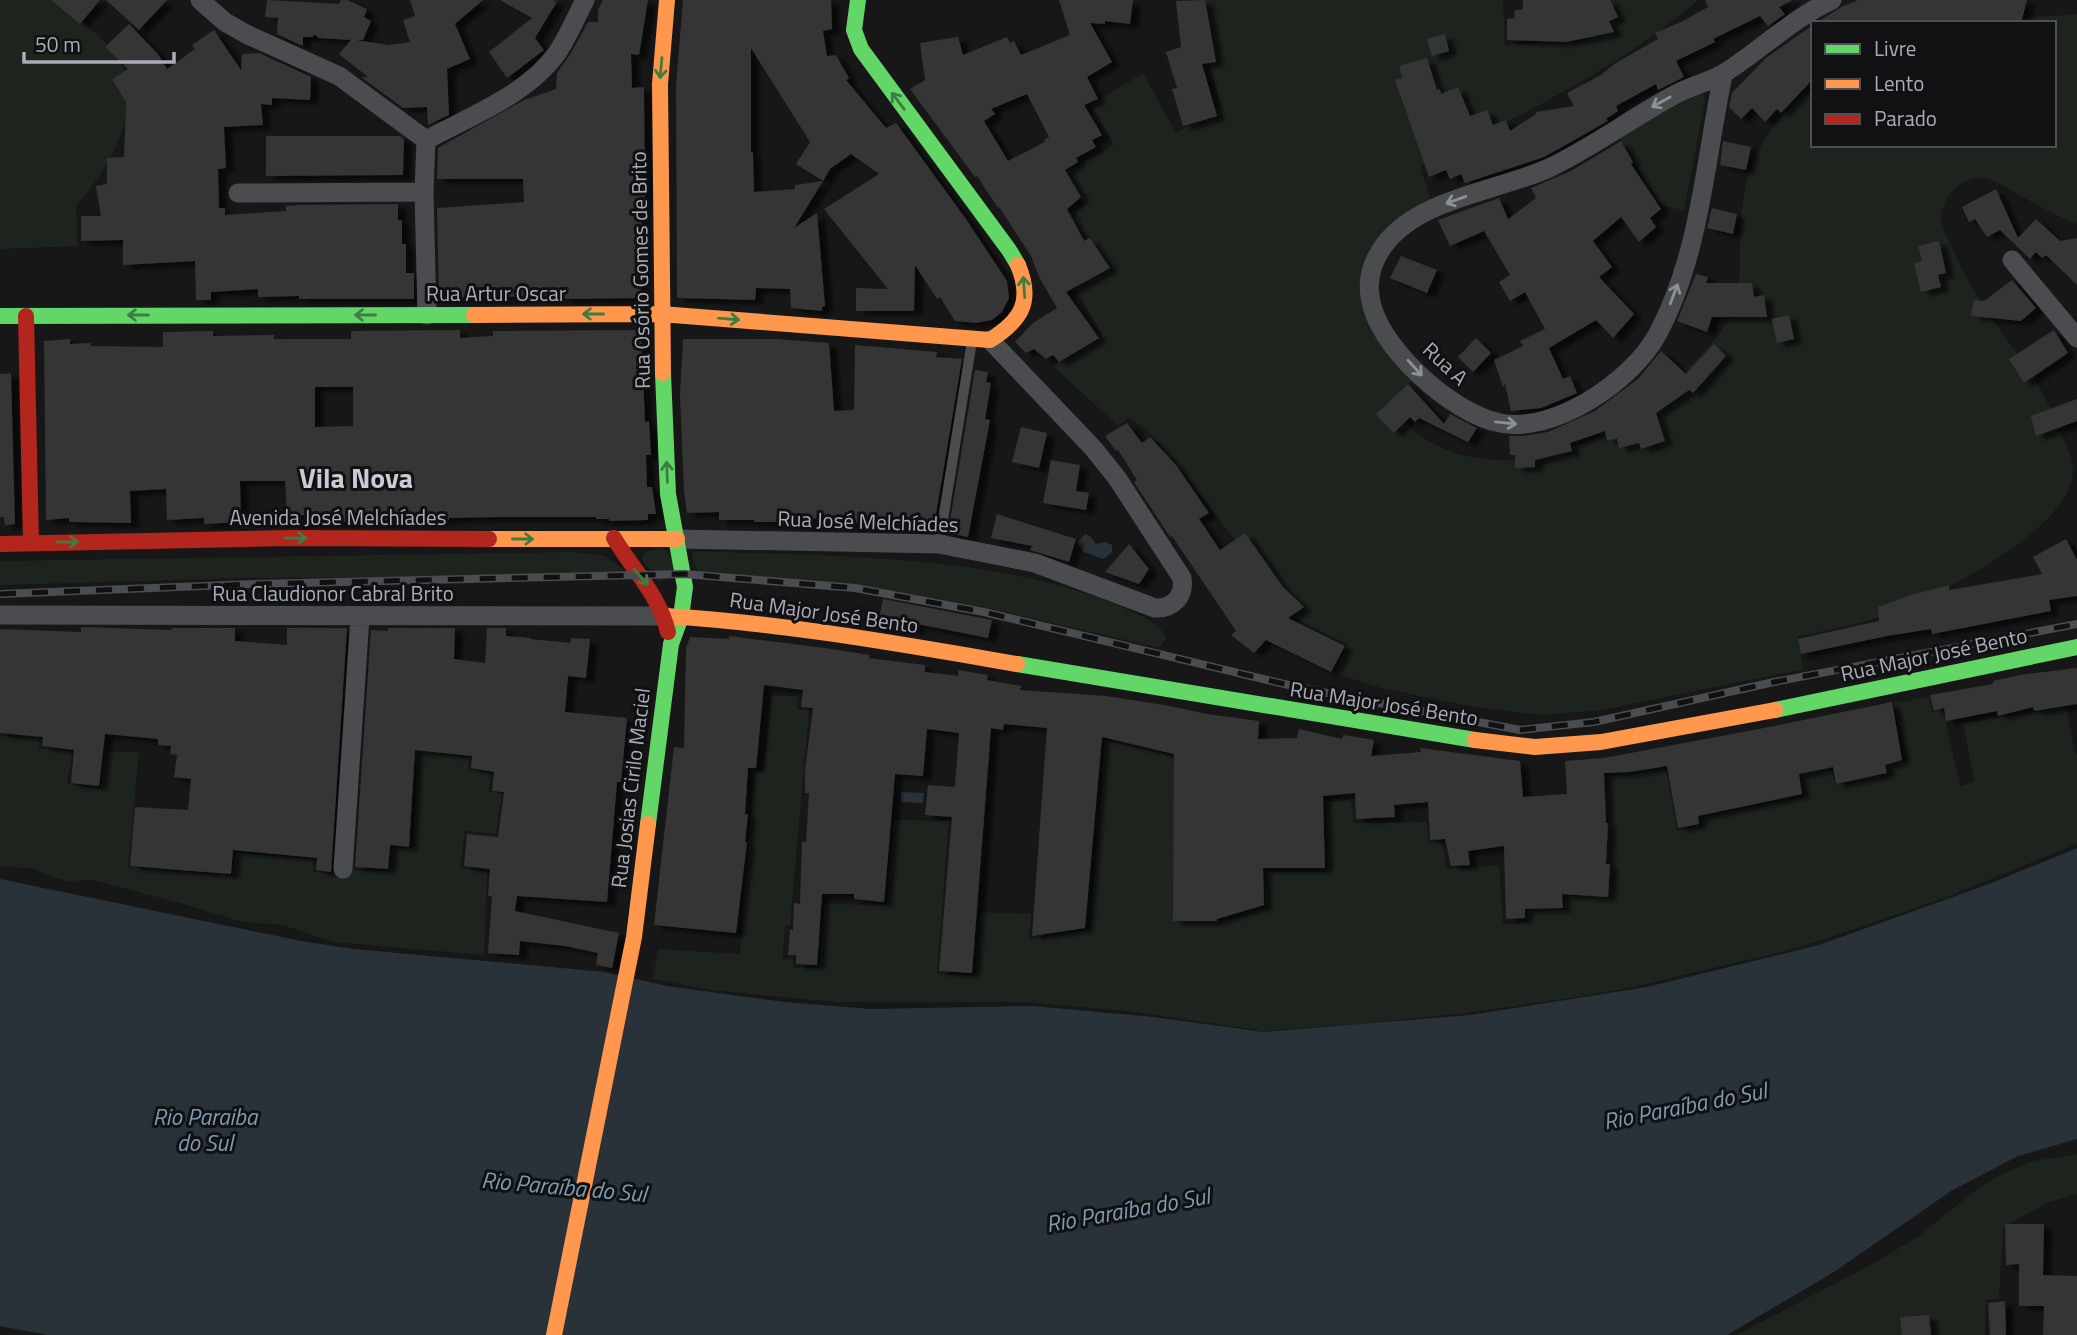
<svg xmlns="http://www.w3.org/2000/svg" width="2077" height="1335" viewBox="0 0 2077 1335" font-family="'Titillium Web',sans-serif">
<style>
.green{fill:#1d241e}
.water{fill:#2a3239}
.building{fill:#353536;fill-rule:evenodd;filter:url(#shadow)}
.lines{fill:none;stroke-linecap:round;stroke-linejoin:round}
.lane{stroke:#4b4c50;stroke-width:10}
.street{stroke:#4b4c50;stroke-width:19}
.fast{stroke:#63d668;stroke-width:16}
.slow{stroke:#ff974d;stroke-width:16}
.jam{stroke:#b3261e;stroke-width:16}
.rail-casing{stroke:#4b4c4f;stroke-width:8}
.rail{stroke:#111113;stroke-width:5;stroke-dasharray:16;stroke-linecap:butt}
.oneway{stroke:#3e7d42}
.oneway2{stroke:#8c9099}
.labels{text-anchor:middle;stroke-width:6;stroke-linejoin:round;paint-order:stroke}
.street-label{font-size:21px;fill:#a8adb8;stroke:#111113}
.water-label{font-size:23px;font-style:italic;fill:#7f9bb3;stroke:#111113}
.district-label{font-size:28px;font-weight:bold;fill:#c9ccd4;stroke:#111113}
</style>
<defs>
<filter id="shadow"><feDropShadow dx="8" dy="4.5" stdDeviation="2" flood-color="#0009"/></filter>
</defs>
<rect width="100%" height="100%" fill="#171717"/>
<path class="green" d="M0,0H55C77,18 102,35 118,59C126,71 126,82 127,95C128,138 103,175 76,206L78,246L0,249Z
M1193,0H1503L1505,45L1585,42L1577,0H1698C1616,71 1516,117 1420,166L1431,201L1362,271L1360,281L1362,307L1412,380L1388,404C1400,417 1412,431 1427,440C1485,475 1559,460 1615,429C1630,420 1643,407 1657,396C1681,376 1719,342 1731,313C1742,289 1739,265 1740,240C1741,171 1760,131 1813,87V145H2054V23H1970L2077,14V224C2057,216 2039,206 2021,196C2010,190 1999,182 1988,179C1977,176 1966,180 1958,186C1949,193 1941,206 1941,218C1942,226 1946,235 1950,243C1969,292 2004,333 2033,377C2045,395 2053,415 2061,434C2068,449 2076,463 2072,479C2061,532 1946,591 1899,610C1866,623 1831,629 1797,637L1804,669L1602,710L1543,715L1475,707L1381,688L1335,673L1347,644L1304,623L1289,609L1156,439L1130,417L1118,426L1053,366L1102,335L1043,230L1084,206L1066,172L1114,145L1091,105L1143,73L1176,133L1221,106Z
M1692,89L1702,91L1705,100L1684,210L1667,207L1657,201L1619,136Z
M663,548L675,561L670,577L660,582L641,559L645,552Z
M695,551C834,557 1000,553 1129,610C1141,616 1162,625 1166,638L1161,646L1156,647L983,607L850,584L699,573L692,559L693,552Z
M574,552L605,556L628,573L445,577L244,578L0,585V561Z
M772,696H798L797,710H809L790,925H785L782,960L793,959V968H819L825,904L887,905L894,820L949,821L937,974L975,976L981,912L1031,914L1029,940L1090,929L1105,740L1175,757L1173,921L1230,920L1264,909L1266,872H1328L1326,802L1351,800L1354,823L1427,822L1428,843H1443L1446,869L1499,865L1503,924L1527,923V910L1564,909L1565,896L1608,895L1605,777L1666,769L1677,831L1700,826V817L1804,797L1801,773L1831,768L1835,785L1888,774L1886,765L1907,760L1894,703L1929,697L1933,712L1943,710L1960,786L1975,782L1963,723L2066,707L2075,753L2077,754V844L1944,898L1823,940L1781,952L1629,988L1563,999L1466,1013L1370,1023L1264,1031L1127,1011L1024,1002H836L710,990L653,979L658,949L740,954L754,772L764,771Z
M21,734L40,735L39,748L72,752L67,784L100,789L105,752H139L128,867L232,876L235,852L314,860L313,872L334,874L335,871H390L392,848H412L418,763L380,761L444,739L441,755L470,757L468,769L491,774L489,792L502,793L496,834L465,831L460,868L487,872L484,955L333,942L283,925L242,922L180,903L93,880L68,881L55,878L32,868L0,867V736L19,738Z
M2077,1154V1194L2047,1203L2003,1227L1999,1299L1986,1300L1985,1335H1736L1871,1265L1919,1236L1977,1189L2002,1174L2033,1161Z"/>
<path class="water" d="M1085,534L1090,536L1096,544L1105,542L1112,545V552L1103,559L1084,552L1077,543Z
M901,792L924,793L923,803L901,802Z
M2077,848V1139L2018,1156L1951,1191L1834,1272L1727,1335H48L0,1326V879L301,941L354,949L605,972L667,986L784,1002L871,1009L1033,1006L1153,1017L1264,1032L1470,1015L1647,987L1819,945L1989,884Z"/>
<path class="building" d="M51,0H100L80,24Z
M106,0H167L139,30Z
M267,0L339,4L341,0H347L367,9L364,17L371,21L363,40H356L389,45L410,42L403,20L415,16L410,0H483L455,24L470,59L447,69L449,115L428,125L427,107L403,108L361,77H368L339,54L351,40L319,38L314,34L313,37H303V46L277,34L278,18L265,17Z
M500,0H555L553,3L558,0L535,38L544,50L507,78L489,52L532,18Z
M603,0H648L639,55L631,54L632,88L644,87L645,203H642L641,298L564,299V295L439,299L437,208L524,202L523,179H437L438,148L524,100L556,89L557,73L571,53L588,22H598V10Z
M683,0H831L832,29L823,31L827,56L836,55L849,78L846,80L886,128L896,123L966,219L1007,281L1009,298L1002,312L992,320L976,323L955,321L940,297L937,299L915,265L914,311H856V288L888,289L824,209L879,174L851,154L830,169L823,181L796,164L810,142L751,48V152H753L754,192L795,189V185L823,181L794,228L817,213L825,306L822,307V311L791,308L790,289L756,288L755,300L677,298L676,85Z
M1059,0H1133L1130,24L1105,21V24L1090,23L1112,62L1087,77L1098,99L1084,105L1102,135L1092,140L1096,147L1076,158L1078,162L1065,170L1081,197L1067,209L1084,241L1090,238L1110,268L1066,292L1099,338L1059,362L1053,355L1046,359L1034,349L1026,353L1015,342L1033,323L1057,308L1039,277L1031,256L999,207L998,208L977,176L975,177L910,89L925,80L920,43L958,37L963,55L1007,37L1010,43L1014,41L1021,55L1070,35ZM1027,94L1049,137L1044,140L1045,142L1008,161L984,121L995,114L991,109Z
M1205,0L1216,62L1202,64L1217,116L1183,126L1172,89L1177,88L1166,52L1181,47L1176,1Z
M1523,0H1610L1618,17L1609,21L1614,32L1566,42L1507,40V19L1515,18L1514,11L1523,9Z
M1705,0H1793L1779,7L1785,14L1768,26L1760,16L1713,39L1715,42L1676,61L1684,77L1658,90L1656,84L1616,106L1618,111L1606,119L1608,121L1544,157L1465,183L1461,174L1450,179L1446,170L1429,177L1395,80L1403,78L1399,66L1427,58L1437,90L1440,89L1441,94L1458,87L1470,116L1487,110L1493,125L1506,120L1510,131L1536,114V112L1574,106L1567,93L1601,75L1614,64L1658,39L1655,33L1681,22L1708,7Z
M1858,0H2027L2021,23H1816L1843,6Z
M129,24L158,54L167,69L195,49L192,45L214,30L241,70L242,54L259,53L311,77L310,100L272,98V105L261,104L263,125L224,127L226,168L218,169L219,208H225V215L286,211V206L300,205L398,204V220H402V244H406V273H414V299H299V296L258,297V289L211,292V300H196L195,261L123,265V240L81,241V216H101L96,186L107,184V158L124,157L126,102L112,79L128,69L105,47Z
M1813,25V79L1781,113L1777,109L1765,122L1752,108L1741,119L1729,107L1732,93L1766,58Z
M1445,34L1449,51L1432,56L1427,39Z
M266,136H400L404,139L403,175L266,176Z
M1621,141L1633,162L1631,164L1661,209L1650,218L1656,227L1639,242L1621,217L1593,241L1612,267L1599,277L1634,314L1613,338L1596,320L1549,348L1563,379L1570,376L1577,393L1541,408L1511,411L1505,384L1503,387L1494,360L1523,346L1520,341L1545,329L1525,292L1510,301L1499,282L1510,275L1484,231L1450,246L1438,220L1499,198L1508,219L1536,198L1531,188L1571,171Z
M1723,141L1751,147L1746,170L1720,165Z
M1996,189L2018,238L2036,219L2060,241L2077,238V285L2046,255L2042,258L2036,252L2030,259L2000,230L1987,237L1975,219L1969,222L1962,207Z
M1712,208L1737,214L1733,234L1707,228Z
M1939,241L1946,273L1938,275L1941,287L1921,292L1914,263L1922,261L1918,246Z
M1401,256L1437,270L1427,293L1390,278Z
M1696,274L1708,277L1706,283H1752L1754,297L1764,295L1767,317H1712L1707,332L1677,321Z
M2012,280L2036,308L2021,321L1971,316L1974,300L1984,301Z
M1789,315L1794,339L1777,343L1772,319Z
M460,330V338L493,336V331L641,330L645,422L649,421L651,455H646L647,487H652L656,514H648V520L609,521V519H596V517H499L449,518V520L408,523H392V521L326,522L325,514L287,516L285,481H240L241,522L204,524V518L167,520L166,489L130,491L131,523L69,522V518L46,520L44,341L70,339V344L91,343V346L163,347V332L213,331V336L274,335V339H351V331ZM315,387H353V426L315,427Z
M2054,330L2068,353L2024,383L2009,359Z
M1476,338L1491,353L1473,372L1458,357Z
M683,339H776L829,343L834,411L854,410L855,345L937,352L936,357L962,359L933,532L907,528L908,525L844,522V519L784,518V522H754V520H719V512L687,513L684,492L680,395Z
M1714,344L1726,356L1693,393L1689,390L1656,413L1665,441L1641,449L1639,443L1619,448L1617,439L1607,440L1605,431L1570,443L1572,451L1535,460V467L1515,468V455H1510L1509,436H1523L1548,432L1595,411L1638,379L1661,351L1686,374Z
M975,370L988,372L986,382L991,383L985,419L990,420L968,537L948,533Z
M11,373L15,524L5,525L4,517H0V374Z
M1408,384L1444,424L1450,414L1477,428L1468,442L1419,418L1415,422L1410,417L1394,433L1380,419L1376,414Z
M2077,399V421L2036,436L2031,416Z
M1127,423L1142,443L1150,437L1176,465L1209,513L1199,519L1220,550L1245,533L1283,587L1304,607L1288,618L1345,646L1331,672L1266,640L1254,653L1231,635L1236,631L1172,536L1170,537L1134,482L1137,480L1118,450L1116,451L1105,436Z
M1021,427L1047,433L1039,468L1012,462Z
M1051,460L1080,465L1076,491L1089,493L1086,510L1043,503Z
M997,514L1076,539L1069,562L1030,550L1032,546L991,538Z
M2066,539L2077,560V596L2049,600L2051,611L1932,634L1931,629L1887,636L1801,654L1798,639L1879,621L1878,607L1911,595L1949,585V590L2042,574L2033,557Z
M1129,544L1149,569L1139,584L1105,572Z
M883,599L992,620L988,638L917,624L916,630L878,625Z
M81,627L172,630V628H235V641L287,645V628H347L331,872L316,870L317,858L233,850L231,874L130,866L135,807L188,810L191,779L174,777L177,755L170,754L171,746L158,745V739L105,734L99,786L71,783L74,750L42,746L43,737L0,733V629L81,632Z
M388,628H455L454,659L485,663L487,628H506V636L531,638V639L570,643L571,638L590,639L586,678L568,676L565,712L627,718L621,782H617L607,902L517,896L515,911L619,933L612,968L596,965L598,953L565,946L520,941L519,955L488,953L492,896H488L490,869L464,866L467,834L498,837L504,792L492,791L494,772L471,768L472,756L415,750L409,847L390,845L388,869L355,867L371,630L388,631Z
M729,636L825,648L870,655L869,658L925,665V672L958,676V670L988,675L987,680L1021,686L1020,690L1106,696L1170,706L1207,714L1259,721L1258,739L1297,738L1299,729L1342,739L1343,735L1374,740L1371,756L1421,752L1420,748L1520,761L1523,797L1567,794L1565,761L1604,758L1764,728L1892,702L1902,760L1885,765L1887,773L1836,784L1833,767L1799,774L1802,794L1698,816L1699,824L1678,828L1667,766L1630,772L1604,773L1606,823H1608L1606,864H1610L1608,897L1562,894L1563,908L1525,909V918L1506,919L1504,846L1468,851L1470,865L1451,866L1445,839L1430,840L1428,802L1394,805L1395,817L1356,819L1355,793L1323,796L1325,868H1263L1264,905L1217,919V921H1173L1174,754L1102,737L1085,928L1032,936L1047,728L1004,724L1003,730L991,728L972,973L939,971L952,817L925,815L928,785L955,787L959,733L927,729L923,776L895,774L884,902L854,899V894H822L817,965L796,964V955H788L790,929L793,930L794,903L800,904L802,842H806L809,793H805V770L813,708L801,707L803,690L764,685L756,768H748L745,814H748L745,842H747L736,933L654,925L674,747L684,748L686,648L690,637L729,639Z
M2077,668V704L2034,711L2033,707L1998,716L1997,711L1946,721L1944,708L1934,711L1930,695L1993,684V681L2019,675Z
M2005,1224H2044L2043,1275L2077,1276V1335H2043L2044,1306H2019V1264L2006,1265Z
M2005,1301L2006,1335H1990L1988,1303Z
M1929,1315L1931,1335H1902L1900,1317Z"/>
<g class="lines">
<path class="lane" d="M939,544L972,341"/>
<path class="street" d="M200,0L225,22L246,34L339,76L426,140
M1723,75C1705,161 1700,256 1657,335C1632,381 1554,434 1500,423C1452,414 1375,345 1370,296C1367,277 1373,260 1385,244C1420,198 1498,191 1549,168C1593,147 1633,117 1676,94C1692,85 1711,82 1726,72C1762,49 1793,18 1832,0
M426,140C470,116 527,95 557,53C568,37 576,17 585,0
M426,140L424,192L427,315
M238,193L424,192
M2012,260L2077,338
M677,539L939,544L1035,563L1155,608C1173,609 1185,596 1182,578L1117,478L1093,448L990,340
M0,615L665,616
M343,869L360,617"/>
<path class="fast" d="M858,0L854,30L861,49L1009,250L1018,265
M0,316L474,315
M1017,664L1475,740
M1775,710L2077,647
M648,824L671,644L681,617L685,587L668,494L663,373"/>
<path class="slow" d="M474,315L661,314L990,340C1022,320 1033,301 1018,265
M663,373L660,84L667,0
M489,539H677
M665,616C783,623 900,644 1017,664
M1475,740L1535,747L1601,742L1775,710
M554,1335L634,937L648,824"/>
<path class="jam" d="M26,316L31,543
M614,538C633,570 659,595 668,632
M0,544L293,538L489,539"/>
<defs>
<path id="rail" d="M0,594L253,584L684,574L855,588L984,612L1301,688L1520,730L1594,722L1774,682L2077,624"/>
</defs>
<use href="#rail" class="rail-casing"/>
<use href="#rail" class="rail"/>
</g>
<defs><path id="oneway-shaft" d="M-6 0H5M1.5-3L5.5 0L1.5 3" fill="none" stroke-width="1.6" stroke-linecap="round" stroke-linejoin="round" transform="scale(1.75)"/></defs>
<g class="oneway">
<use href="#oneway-shaft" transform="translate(661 68) rotate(95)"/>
<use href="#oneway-shaft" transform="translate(898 101) rotate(-127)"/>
<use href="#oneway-shaft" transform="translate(1024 287) rotate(-94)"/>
<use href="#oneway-shaft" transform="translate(593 314) rotate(180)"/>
<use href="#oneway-shaft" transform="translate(138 315) rotate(180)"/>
<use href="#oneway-shaft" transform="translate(365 315) rotate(180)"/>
<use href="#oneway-shaft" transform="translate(729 319) rotate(5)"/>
<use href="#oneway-shaft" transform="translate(667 472) rotate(-92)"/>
<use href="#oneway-shaft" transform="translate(296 538) rotate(-1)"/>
<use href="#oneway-shaft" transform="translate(523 539)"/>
<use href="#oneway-shaft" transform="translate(68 542) rotate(-1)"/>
<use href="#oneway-shaft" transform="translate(641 577) rotate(48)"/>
</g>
<g class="oneway2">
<use href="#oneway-shaft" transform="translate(1661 102) rotate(151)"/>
<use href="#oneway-shaft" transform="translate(1456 200) rotate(160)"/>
<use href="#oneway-shaft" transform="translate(1674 294) rotate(-69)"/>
<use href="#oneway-shaft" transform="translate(1415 368) rotate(48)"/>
<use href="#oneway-shaft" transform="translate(1506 423) rotate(6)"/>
</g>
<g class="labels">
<g class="street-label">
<text transform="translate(641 270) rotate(-91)" y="7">Rua Osório Gomes de Brito</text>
<text x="496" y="301">Rua Artur Oscar</text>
<text transform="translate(1445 364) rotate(43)" y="7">Rua A</text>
<text x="338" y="525">Avenida José Melchíades</text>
<text transform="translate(868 522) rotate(2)" y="7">Rua José Melchíades</text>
<text x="333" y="601">Rua Claudionor Cabral Brito</text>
<text transform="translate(824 613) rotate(8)" y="7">Rua Major José Bento</text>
<text transform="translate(1934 655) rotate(-12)" y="7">Rua Major José Bento</text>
<text transform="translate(1384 704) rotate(9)" y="7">Rua Major José Bento</text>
<text transform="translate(631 788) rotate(-83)" y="7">Rua Josias Cirilo Maciel</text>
</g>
<g class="water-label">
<text transform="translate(1685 1106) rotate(-11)" y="8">Rio Paraíba do Sul</text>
<text x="205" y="1125">Rio Paraiba<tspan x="205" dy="26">do Sul</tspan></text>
<text transform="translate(564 1187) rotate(5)" y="8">Rio Paraíba do Sul</text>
<text transform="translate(1128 1210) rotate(-10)" y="8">Rio Paraíba do Sul</text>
</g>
<g class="district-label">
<text x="356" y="488">Vila Nova</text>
</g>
</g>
<rect x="1811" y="21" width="245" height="126" fill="#111113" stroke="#4d4f55" stroke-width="2"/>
<rect x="1825" y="44" width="35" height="10" fill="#63d668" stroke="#4d4f55" stroke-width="2"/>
<text x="1874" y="56" font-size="21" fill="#a8adb8">Livre</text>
<rect x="1825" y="79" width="35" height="10" fill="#ff974d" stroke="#4d4f55" stroke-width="2"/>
<text x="1874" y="91" font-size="21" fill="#a8adb8">Lento</text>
<rect x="1825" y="114" width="35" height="10" fill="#b3261e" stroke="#4d4f55" stroke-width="2"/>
<text x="1874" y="126" font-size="21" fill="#a8adb8">Parado</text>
<path d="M24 52v10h150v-10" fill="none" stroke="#a8adb8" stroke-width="3.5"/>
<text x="35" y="52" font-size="21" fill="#a8adb8" stroke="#111113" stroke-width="5" paint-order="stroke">50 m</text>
</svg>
